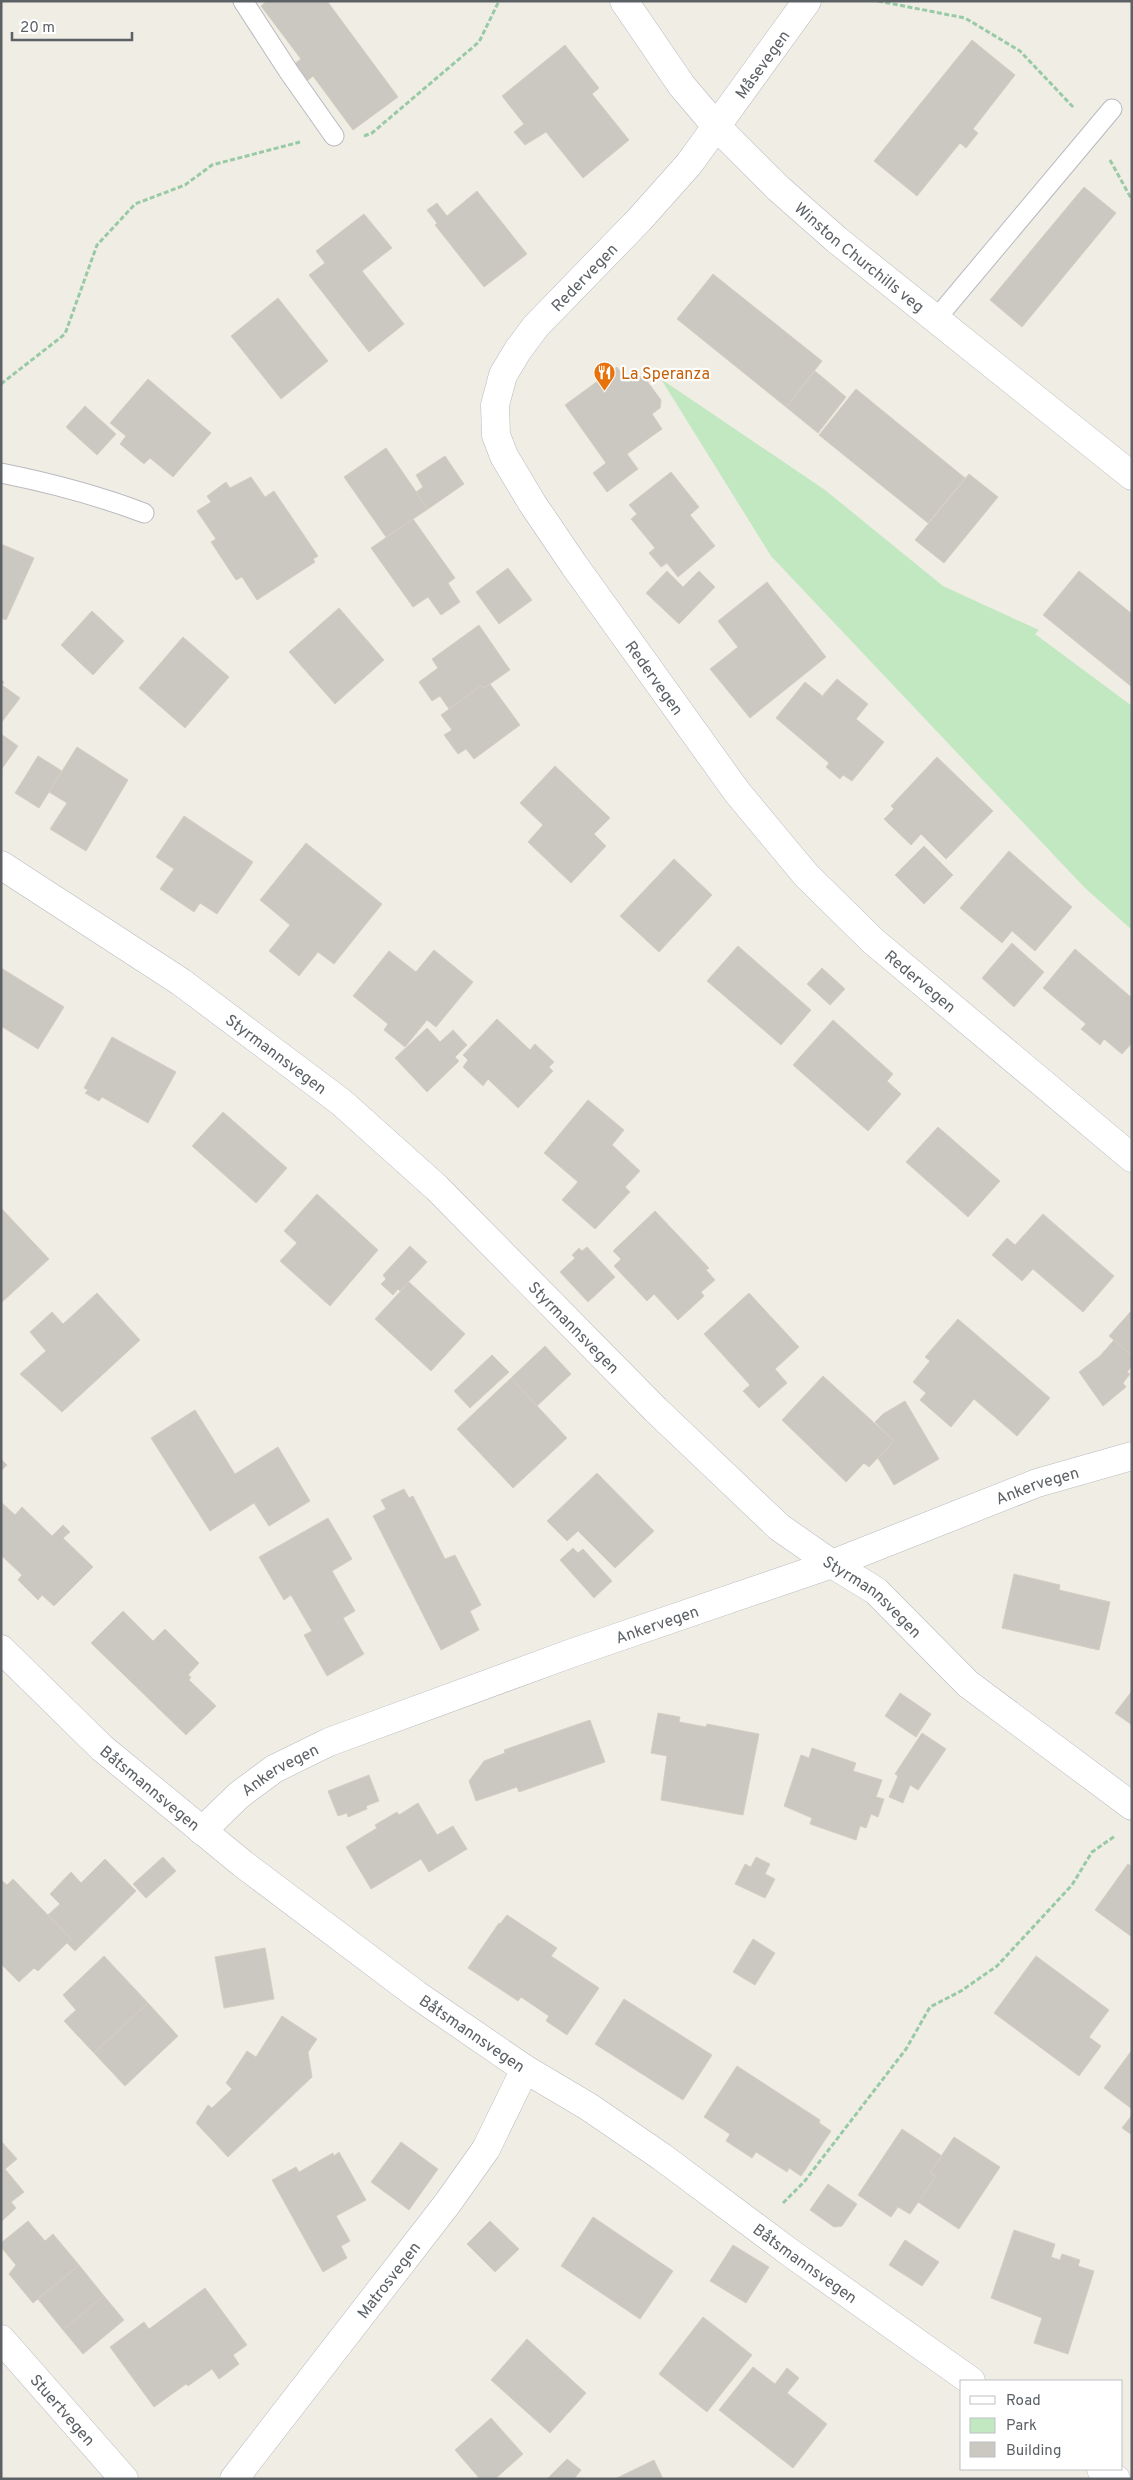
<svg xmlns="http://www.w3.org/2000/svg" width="1133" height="2480" viewBox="0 0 1133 2480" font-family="Overpass,sans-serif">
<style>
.green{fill:#c1e8c0}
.building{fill:#cac8c1;stroke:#d5cec2}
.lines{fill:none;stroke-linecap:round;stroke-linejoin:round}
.lane-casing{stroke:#b7babf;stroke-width:21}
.street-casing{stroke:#b7babf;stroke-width:29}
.path{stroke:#98caa6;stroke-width:3;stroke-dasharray:5 2.5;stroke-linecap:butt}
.lane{stroke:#fff;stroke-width:19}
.street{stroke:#fff;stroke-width:28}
.labels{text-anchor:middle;stroke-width:4.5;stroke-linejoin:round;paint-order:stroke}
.street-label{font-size:16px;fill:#5c6166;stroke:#fff}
.food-label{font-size:16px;fill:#c56008;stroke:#fff;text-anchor:start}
</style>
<rect width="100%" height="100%" fill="#f0ede4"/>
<path class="green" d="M661,379L825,490L943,586L1039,630L1035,634L1132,706V930L1084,887L771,556Z"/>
<path class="building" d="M267,1H327L398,97L353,130L313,76L307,81L294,64L301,59L261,6Z
M972,40L1015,75L973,129L978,133L966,148L960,143L917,196L874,161Z
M565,45L599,88L592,94L629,140L583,178L546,132L525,145L514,132L524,124L502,96Z
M1084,187L1116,213L1022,327L990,300Z
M477,191L527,254L484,287L435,225L437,223L427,210L437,203L447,216Z
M364,214L392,248L362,271L404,324L369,352L309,275L325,263L316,251Z
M713,274L822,361L786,407L677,319Z
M278,298L328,361L281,399L231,336Z
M617,367L628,382L636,376L644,377L661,400L660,408L652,414L662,429L627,454L638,469L607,492L593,473L606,463L565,405Z
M815,371L846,397L818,433L786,407Z
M148,379L211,433L173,477L150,458L144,464L120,444L126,436L110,423Z
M856,389L965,478L928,523L819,435Z
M85,406L116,434L97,455L66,427Z
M386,448L428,509L386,537L344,477Z
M445,456L464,484L428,509L416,492L423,487L416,475Z
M671,472L699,507L690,515L715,546L678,577L667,563L661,567L649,553L655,548L631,519L637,514L629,505Z
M969,474L998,497L944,563L915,540Z
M251,477L265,497L274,491L318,556L313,559L315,562L257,600L242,577L236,580L211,542L216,539L197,511L211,502L207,496L226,482L230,488Z
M413,519L455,578L448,583L460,602L441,615L428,597L413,607L371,548Z
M1,544L34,558L6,620L1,618Z
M508,568L532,600L499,624L476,592Z
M667,571L683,587L699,571L715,587L679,624L646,593Z
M1079,571L1132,614V687L1043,615Z
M767,582L826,657L750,718L710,669L738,647L718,621Z
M339,608L384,660L335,704L289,652Z
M92,611L124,641L93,675L61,645Z
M479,625L510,670L484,688L482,685L449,709L440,696L432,701L419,682L438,668L432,659Z
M183,637L229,677L185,728L139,688Z
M837,679L868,704L856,719L884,742L852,781L843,775L840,779L826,767L829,763L776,718L805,682L825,698L823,695Z
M1,680L4,682L2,685L20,698L1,723Z
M490,684L520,725L474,759L466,749L458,754L444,735L452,730L441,715L482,685L484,688Z
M1,734L18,746L1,770Z
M77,747L128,780L86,851L50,829L67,803L49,792Z
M38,756L62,771L39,808L15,793Z
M937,757L993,811L946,859L921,834L911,845L884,819L894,809L891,806Z
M555,766L610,818L594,834L606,846L571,883L528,842L543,825L520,803Z
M184,816L253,862L217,914L200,903L194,912L160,889L174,869L156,857Z
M306,843L382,904L334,964L318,952L299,976L269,951L290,925L260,900Z
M924,846L953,875L924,904L895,875Z
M1009,851L1072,907L1035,951L1012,931L1002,943L960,908Z
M674,859L712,895L659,952L620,916Z
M1012,943L1044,972L1014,1007L982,978Z
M738,946L811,1010L781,1045L707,981Z
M1075,949L1132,998V1043L1122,1054L1104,1039L1100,1045L1081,1029L1086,1024L1043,988Z
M434,950L473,982L436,1027L427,1020L405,1047L384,1030L388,1024L353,996L389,951L416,972Z
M1,968L64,1007L38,1049L1,1026Z
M822,968L845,989L830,1005L807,984Z
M497,1019L530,1050L535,1044L554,1062L549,1067L553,1071L518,1108L488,1079L483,1086L463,1067L468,1060L463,1055Z
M833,1020L893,1074L887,1081L901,1094L868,1131L793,1065Z
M427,1028L440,1042L453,1030L467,1045L455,1057L459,1061L427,1092L395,1058Z
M112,1037L176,1072L148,1123L102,1097L99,1101L85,1093L88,1090L84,1088Z
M588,1100L624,1130L612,1145L640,1171L625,1187L630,1192L595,1229L562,1200L578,1182L544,1153Z
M223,1112L287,1168L256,1203L192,1146Z
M938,1127L1000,1181L968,1217L906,1162Z
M317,1194L378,1250L330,1306L280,1261L297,1243L284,1231Z
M1,1208L49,1259L1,1303Z
M655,1211L709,1268L706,1270L715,1280L701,1292L704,1296L678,1320L654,1294L647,1301L614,1266L621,1259L613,1251Z
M1043,1214L1114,1276L1083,1312L1033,1269L1022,1281L992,1255L1007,1238L1015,1245Z
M410,1246L427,1262L400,1291L398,1289L393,1295L381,1284L386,1279L383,1275Z
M587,1247L615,1277L588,1302L560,1272L575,1258L572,1255L579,1248L582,1251Z
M409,1282L465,1334L431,1371L375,1319Z
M97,1293L140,1340L62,1412L20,1374L46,1351L30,1332L52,1312L63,1324Z
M749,1293L799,1347L775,1369L787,1383L759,1408L743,1391L750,1385L704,1334Z
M1132,1310V1356L1109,1336Z
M958,1319L1050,1398L1017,1436L974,1399L951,1427L920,1400L926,1393L913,1382L930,1361L925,1357Z
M1114,1340L1132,1356V1366L1127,1372L1130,1374L1123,1383L1126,1387L1103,1406L1079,1372L1100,1356Z
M545,1346L571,1374L537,1406L511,1378Z
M492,1355L509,1372L470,1408L454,1391Z
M823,1376L894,1441L869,1467L864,1463L846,1482L782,1420Z
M511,1378L567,1438L513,1488L457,1429Z
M905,1401L939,1459L894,1485L878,1458L894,1441L875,1422L883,1414Z
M195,1410L235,1474L278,1447L310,1501L269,1526L254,1503L210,1531L151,1438Z
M1,1459L7,1465L1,1471Z
M597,1473L654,1531L615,1568L578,1531L567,1541L547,1521Z
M404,1489L409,1498L413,1496L445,1559L455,1555L481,1605L470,1611L479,1630L441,1650L373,1516L386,1509L381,1500Z
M1,1502L15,1515L22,1507L52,1536L63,1525L70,1532L63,1538L93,1567L54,1606L42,1595L38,1600L18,1580L22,1575L1,1555Z
M328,1518L352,1559L332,1571L355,1611L343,1618L364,1654L327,1676L304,1635L312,1631L291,1595L284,1600L259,1557Z
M573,1548L578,1553L583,1549L612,1581L594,1598L560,1560Z
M1014,1574L1060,1585L1059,1590L1110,1602L1099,1650L1002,1628Z
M123,1611L153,1641L165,1629L199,1663L188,1675L191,1677L189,1680L216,1706L186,1735L91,1643Z
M1132,1691V1725L1115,1713Z
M900,1693L931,1714L916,1737L885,1716Z
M658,1713L680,1717L679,1722L706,1727L707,1724L759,1734L743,1815L661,1800L667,1756L651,1753Z
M590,1720L605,1762L519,1792L517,1787L476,1801L469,1781L484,1761L505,1753L504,1750Z
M922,1733L946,1749L918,1790L910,1785L903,1803L889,1797L898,1776L895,1774Z
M812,1748L856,1763L853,1771L882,1780L876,1797L884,1799L878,1817L871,1814L866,1828L860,1826L856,1840L810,1824L812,1818L784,1806L801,1755L809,1758Z
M369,1775L379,1801L366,1806L367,1809L348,1817L347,1813L338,1816L328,1791Z
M418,1803L437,1835L453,1826L467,1849L429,1872L421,1859L371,1889L346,1847L377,1828L375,1825L397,1812L399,1815Z
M163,1857L176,1871L146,1898L133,1884Z
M756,1857L770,1864L765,1874L775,1879L765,1898L735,1884L745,1864L751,1867Z
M105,1859L136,1891L75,1951L67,1943L71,1939L48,1915L60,1904L50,1894L71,1872L81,1883Z
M1128,1864L1132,1867V1937L1095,1910Z
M13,1879L71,1939L38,1971L34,1968L19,1982L1,1964V1880L7,1885Z
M507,1915L557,1948L551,1956L599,1988L567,2035L546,2021L549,2016L521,1997L518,2001L468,1968L499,1923L500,1924Z
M753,1939L775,1953L755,1985L733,1972Z
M265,1948L274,1999L224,2008L215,1957Z
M104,1956L148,2003L94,2053L64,2021L76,2010L63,1995Z
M1036,1956L1109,2010L1089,2037L1101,2046L1079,2076L994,2013Z
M624,1999L712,2055L683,2100L595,2044Z
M148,2003L178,2036L125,2086L94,2053Z
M282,2016L317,2039L308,2052L312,2077L228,2157L196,2123L208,2105L212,2108L232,2089L226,2083L247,2051L256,2057Z
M1132,2050V2109L1104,2088Z
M737,2066L820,2120L819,2123L831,2131L801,2176L789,2168L787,2172L756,2152L752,2158L726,2141L730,2134L704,2117Z
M1132,2115V2135L1122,2128Z
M902,2129L942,2156L930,2173L936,2176L910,2214L898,2207L891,2217L858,2195Z
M954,2137L1000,2167L959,2229L918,2202L936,2176L930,2173Z
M1,2141L17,2159L5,2169L24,2192L11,2202L16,2208L2,2221Z
M401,2142L438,2169L409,2210L371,2182Z
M339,2152L366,2200L336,2216L350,2241L341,2246L347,2258L323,2272L272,2180L296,2167L299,2172L333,2153L334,2156Z
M828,2184L857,2204L842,2226L834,2227L810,2210Z
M593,2217L673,2271L640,2319L561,2266Z
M28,2221L45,2241L53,2234L79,2265L33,2303L9,2274L16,2265L1,2247V2243Z
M490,2221L519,2249L495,2272L467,2244Z
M1014,2230L1055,2244L1051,2257L1060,2260L1062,2254L1080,2260L1078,2266L1094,2271L1068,2354L1034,2343L1042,2318L991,2298Z
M905,2240L939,2262L922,2286L889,2265Z
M733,2245L769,2267L746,2303L710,2281Z
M79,2265L104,2296L63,2330L38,2299Z
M205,2288L247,2345L233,2355L239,2364L219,2379L212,2369L188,2386L186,2384L154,2407L110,2347L144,2322L149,2329Z
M104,2296L124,2320L83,2354L63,2330Z
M703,2317L752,2355L707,2412L659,2374Z
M527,2339L586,2393L550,2433L491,2380Z
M753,2367L775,2384L787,2368L799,2378L787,2393L827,2424L793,2468L719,2410Z
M491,2418L523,2454L495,2479H480L455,2450Z
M567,2459L581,2470L574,2479H547Z
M654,2460L663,2479H615Z"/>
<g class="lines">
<defs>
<path id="lane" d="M243,1L289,72L334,136
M936,319L1112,109
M1,473C51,483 97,495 144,513"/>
<g id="street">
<path id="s1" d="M624,1L682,86L716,126L778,188L837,240L1132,476"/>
<path id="s2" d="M807,1L689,164L639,220L536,326L518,350L503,375L495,405L496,435L504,456L532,503L574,565L737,792L806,875L873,941L1132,1158"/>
<path id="s3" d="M1,865L181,982L341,1102L437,1188L656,1410L779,1527L832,1564L876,1591L968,1684L1132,1806"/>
<path id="s4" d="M1,1649L102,1748L243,1864L417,1995L525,2069L589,2107L662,2157L792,2254L971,2381"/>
<path id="s5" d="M202,1831L239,1795L274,1769L329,1742L572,1653L832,1564L1037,1483L1132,1456"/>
<path id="s6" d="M1,2339L124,2479"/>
<path d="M1101,2469L1116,2479"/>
<path id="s7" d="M234,2479L447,2204L486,2149L525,2069"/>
</g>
</defs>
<use href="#lane" class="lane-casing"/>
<use href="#street" class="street-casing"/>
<path class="path" d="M878,1L965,18L1020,51L1074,108
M364,136L372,133L479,42L499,1
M1110,160L1132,200
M1,384L65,334L97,245L135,204L185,185L212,165L300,142
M783,2203L804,2182L906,2049L930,2007L961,1991L997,1966L1072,1885L1092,1852L1115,1836"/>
<use href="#lane" class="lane"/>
<use href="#street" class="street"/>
</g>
<defs>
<symbol id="restaurant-pin" viewBox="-11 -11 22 30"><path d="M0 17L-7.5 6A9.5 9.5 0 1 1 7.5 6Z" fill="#e8710a" stroke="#fff"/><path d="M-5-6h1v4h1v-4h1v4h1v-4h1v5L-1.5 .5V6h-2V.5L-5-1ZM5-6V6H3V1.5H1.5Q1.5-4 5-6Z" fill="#fff"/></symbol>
</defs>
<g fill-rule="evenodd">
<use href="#restaurant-pin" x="592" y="360" width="25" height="34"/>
</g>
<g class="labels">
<g class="street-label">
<text transform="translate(762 64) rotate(-54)" y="6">Måsevegen</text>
<text dy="6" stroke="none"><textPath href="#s1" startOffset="350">Winston Churchills veg</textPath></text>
<text transform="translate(584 277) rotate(-46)" y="6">Redervegen</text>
<text dy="6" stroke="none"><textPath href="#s2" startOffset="835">Redervegen</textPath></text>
<text dy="6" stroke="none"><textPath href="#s2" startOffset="1240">Redervegen</textPath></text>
<text dy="6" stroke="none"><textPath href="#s3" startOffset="334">Styrmannsvegen</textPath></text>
<text dy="6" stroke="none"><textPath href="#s3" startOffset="739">Styrmannsvegen</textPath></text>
<text dy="6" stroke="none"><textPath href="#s5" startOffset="910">Ankervegen</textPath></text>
<text dy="6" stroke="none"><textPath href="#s3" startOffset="1142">Styrmannsvegen</textPath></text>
<text dy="6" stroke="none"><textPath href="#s5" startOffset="505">Ankervegen</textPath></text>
<text dy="6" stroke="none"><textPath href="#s5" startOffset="100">Ankervegen</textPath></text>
<text dy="6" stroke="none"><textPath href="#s4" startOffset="204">Båtsmannsvegen</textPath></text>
<text dy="6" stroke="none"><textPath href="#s4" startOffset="609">Båtsmannsvegen</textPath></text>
<text dy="6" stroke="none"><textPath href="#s4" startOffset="1014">Båtsmannsvegen</textPath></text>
<text dy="6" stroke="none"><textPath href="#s7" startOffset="252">Matrosvegen</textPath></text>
<text dy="6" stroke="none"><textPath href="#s6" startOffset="94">Stuertvegen</textPath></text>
</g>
<g class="food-label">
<text x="621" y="379">La Speranza</text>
</g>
</g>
<rect width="1133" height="2480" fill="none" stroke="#5c6166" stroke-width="5"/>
<rect x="960" y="2380" width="162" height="90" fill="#ffffff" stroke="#bec0c2"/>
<rect x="970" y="2396" width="25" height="8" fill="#ffffff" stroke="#bec0c2"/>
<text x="1006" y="2405" font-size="15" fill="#5c6166">Road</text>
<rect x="970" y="2418" width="25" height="15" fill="#c1e8c0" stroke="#bec0c2"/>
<text x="1006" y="2430" font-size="15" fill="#5c6166">Park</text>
<rect x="970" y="2442" width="25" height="15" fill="#cac8c1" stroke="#bec0c2"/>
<text x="1006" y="2455" font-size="15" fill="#5c6166">Building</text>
<path d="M12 32v8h120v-8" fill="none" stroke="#5c6166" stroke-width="2.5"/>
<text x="20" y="32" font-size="15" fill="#5c6166" stroke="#ffffff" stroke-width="4" paint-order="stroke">20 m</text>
</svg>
